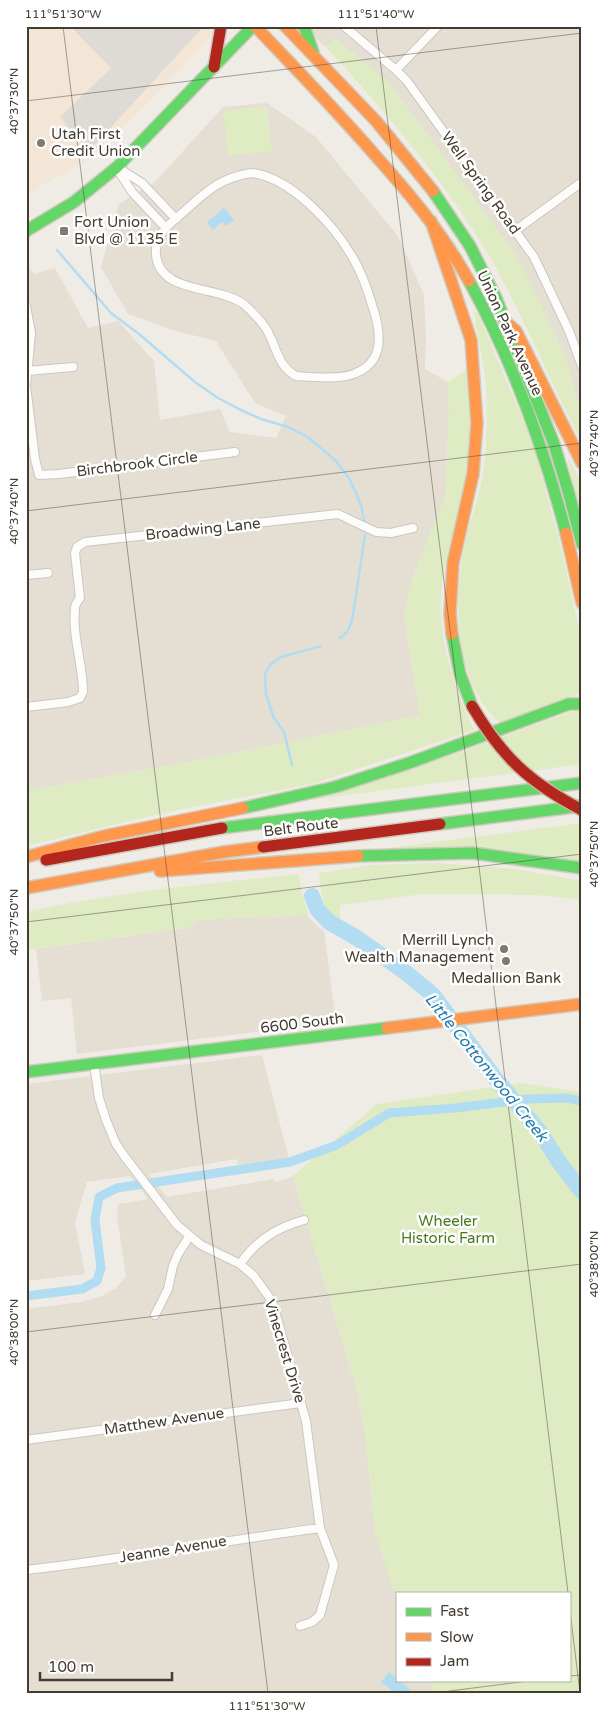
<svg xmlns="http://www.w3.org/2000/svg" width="608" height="1719" viewBox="0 0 608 1719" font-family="'Varela Round',sans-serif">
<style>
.residential{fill:#e4ded3}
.commercial{fill:#f3e6d7}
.green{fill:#deebc3}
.parking{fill:#dedbd6}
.water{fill:#b2dcf1}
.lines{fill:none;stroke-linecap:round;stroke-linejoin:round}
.stream{stroke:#b2dcf1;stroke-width:2.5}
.canal{stroke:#b2dcf1;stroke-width:9}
.river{stroke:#b2dcf1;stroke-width:16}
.street-casing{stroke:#cbc8c2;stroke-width:10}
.fast-casing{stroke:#d0cabe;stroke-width:14}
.slow-casing{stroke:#d0cabe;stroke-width:14}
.jam-casing{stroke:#d0cabe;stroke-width:14}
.street{stroke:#fdfcfb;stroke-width:8}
.fast{stroke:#63d668;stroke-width:11}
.slow{stroke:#ff974d;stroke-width:11}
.jam{stroke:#b3261e;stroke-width:11}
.jam-bridge-casing{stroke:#c9b89f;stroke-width:14;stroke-linecap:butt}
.jam-bridge{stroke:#b3261e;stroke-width:11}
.ticks{fill:none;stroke:#453c32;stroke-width:1;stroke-opacity:0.45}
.poi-dot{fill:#807a71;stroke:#fff;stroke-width:2}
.labels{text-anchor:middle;stroke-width:5;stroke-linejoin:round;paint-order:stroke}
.poi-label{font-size:15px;fill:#453c32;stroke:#fff;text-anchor:start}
.street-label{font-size:15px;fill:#453c32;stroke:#fff}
.park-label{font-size:15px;fill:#487a22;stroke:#fff}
.water-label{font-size:16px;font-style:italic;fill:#237cb0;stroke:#fff}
.neatline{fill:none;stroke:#453c32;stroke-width:2}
.ticks-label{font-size:12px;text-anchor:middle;fill:#453c32}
</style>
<rect width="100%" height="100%" fill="#efece6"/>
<path class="residential" d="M308,26H582V409L577,400L566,359L517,256L396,92L383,78L336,39L326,47L312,35Z
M267,103L316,137L398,236L424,295L426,336L425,369L448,382L449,411L445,496L404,616L420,715L225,755L26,791V263L34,274L55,268L88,328L118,321L154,361L160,420L220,409L230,432L276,438L286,416L255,403L216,341L172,330L128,314L101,267L119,204L156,181L223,107Z
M305,915L309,917L318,927L324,931L336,1022L77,1054L71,998L42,1001L36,949L187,928L199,920Z
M262,1055L289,1159L239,1165L236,1159L149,1174L167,1197L274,1179L275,1183L293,1176L356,1387L365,1433L375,1534L397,1599V1680H429L434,1693H26V1309L81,1302L100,1297L116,1288L126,1276L117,1217L118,1204L148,1199L130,1176L87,1182L75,1222L85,1274L26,1281V1084Z"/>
<path class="commercial" d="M26,26H222L97,154L26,195Z"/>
<path class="green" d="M335,38L383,78L396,92L517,256L525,271L566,359L577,400L582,409V442C549,380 523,313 487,252C441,176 386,113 326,47Z
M267,106L272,151L228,156L223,111Z
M474,312L478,314L532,441L560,543L582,644V691L579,694L503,725C454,687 453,603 464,548C470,518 483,489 485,459C487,432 488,403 485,376C482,354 477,333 474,312Z
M469,368C470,389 474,412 472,433C471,449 468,466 466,482C458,528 437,571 441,617C444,658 457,694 474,730L312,784L167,812L26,846V791L225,755L420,715L404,616L409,587L445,496L449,411L448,382Z
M567,456L582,483V520Z
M582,708V764L310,800L456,754Z
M582,823V864L389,848Z
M437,863L515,869L582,881V900L535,895L422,894L340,905V921C320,911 322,892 319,873L372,865Z
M298,874L304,901L309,917L305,915L199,920L187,928L26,950V912C116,892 207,884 298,874Z
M521,1083L582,1092V1693H434L429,1680H569V1593H397V1599L375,1534L365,1433L356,1387L293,1176L377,1104Z"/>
<path class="parking" d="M70,26H204L89,151L60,117L111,68Z"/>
<path class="water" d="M224,208L234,220L226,226L222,222L213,230L207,222Z
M389,1672L413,1692L395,1693L381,1682Z"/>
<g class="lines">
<path class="stream" d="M57,250L111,313L139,334L195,382L218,398L241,410L261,419L288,427L308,437L336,461L349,478L357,495L362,509L364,523
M340,638L347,632L352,621L365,535
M292,765L284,732L274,718L266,695L265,673L271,664L281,657L321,646"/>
<path class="canal" d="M26,1296L82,1289L97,1281L101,1268L95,1220L99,1197L117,1188L290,1162L337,1145L389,1113L455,1108L528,1099L566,1098L582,1101"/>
<path class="river" d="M312,896L317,909L329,922L357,938L405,972L433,995L495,1078L540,1132L559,1162L582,1192"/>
<defs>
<path id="street" d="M344,26L396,70L407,81L534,257L569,331L582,366
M396,70L438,26
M117,167L142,183L176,219
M118,170L132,192L166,228
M251,173C291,177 334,225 353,258C362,273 368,291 373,308C381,332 385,361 356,373C341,380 312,377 296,376C278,366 277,349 268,332C263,322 254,314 246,306C221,284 160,296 156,255C154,236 167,226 180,215C204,194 218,178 251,173Z
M516,230L582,182
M26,306L31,333L26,386L35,459L39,475L59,474L235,452
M27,371L73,367
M26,575L48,573
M26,707L68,702L80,698L83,692C83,664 72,636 75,608C75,604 78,601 80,598L75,553L77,547L85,542L338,514L376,532L391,533L413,528
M94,1064L99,1098L106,1120L116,1144L125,1157L177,1225L201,1245L240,1264L254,1276L272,1301L306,1421L320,1528L334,1565L320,1615L312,1622L300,1626
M240,1264C257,1240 276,1228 304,1220
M155,1315L168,1289L173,1266L178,1254L189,1237
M26,1440L301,1403
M26,1570C124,1559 222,1541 320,1528"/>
<path id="fast" d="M304,26L313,52
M433,191L470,246L496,298L554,444L569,494L582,544
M26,231L74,202L117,167L253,26
M469,281C513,361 543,445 566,533
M452,634L460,674L472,706
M243,808L335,787L409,763L569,704H582
M440,824L581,806
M222,828L582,783
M358,856L473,853L582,868
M26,1072L387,1028"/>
<path id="slow" d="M255,26C295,68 336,110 374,154C410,194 443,234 469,281
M285,26L376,121L433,191
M431,221L471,340L477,423L473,474L453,563L450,613L452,634
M506,322L516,331L582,463
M566,533L582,603
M26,857L104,836L243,808
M160,871L358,856
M26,888L224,852L263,847
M387,1028L582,1004"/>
<path id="jam" d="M214,67L221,26
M263,847L440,824
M46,860L222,828"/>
</defs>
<use href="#street" class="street-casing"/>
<use href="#fast" class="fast-casing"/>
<use href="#slow" class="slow-casing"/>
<use href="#jam" class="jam-casing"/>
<use href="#street" class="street"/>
<use href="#fast" class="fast"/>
<use href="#slow" class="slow"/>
<use href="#jam" class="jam"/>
<defs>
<path id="jam-bridge" d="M472,706C502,757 530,783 582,810"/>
</defs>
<use href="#jam-bridge" class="jam-bridge-casing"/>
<use href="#jam-bridge" class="jam-bridge"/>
</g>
<path class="ticks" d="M63,26L268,1693M376,26L568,1593M26,101L582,33M26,511L582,443M26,922L582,854M26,1332L582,1264M569,1603L580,1693M569,1676L582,1675M434,1693L536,1680"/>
<g class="poi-dot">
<circle cx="41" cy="143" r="5"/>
<rect x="59" y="226" width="10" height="10" rx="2.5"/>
<circle cx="504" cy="949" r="5"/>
<circle cx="506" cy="961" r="5"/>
</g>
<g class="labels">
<g class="poi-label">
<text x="51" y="139">Utah First<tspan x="51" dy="17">Credit Union</tspan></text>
<text x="74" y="227">Fort Union<tspan x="74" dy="17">Blvd @ 1135 E</tspan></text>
<text x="494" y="945" text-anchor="end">Merrill Lynch<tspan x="494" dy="17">Wealth Management</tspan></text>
<text x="506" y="983" text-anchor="middle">Medallion Bank</text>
</g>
<g class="street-label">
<text transform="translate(481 183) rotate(54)" y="5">Well Spring Road</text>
<text transform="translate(510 333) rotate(65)" y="5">Union Park Avenue</text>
<text transform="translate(137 464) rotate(-7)" y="5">Birchbrook Circle</text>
<text transform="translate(203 529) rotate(-6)" y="5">Broadwing Lane</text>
<text transform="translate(301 827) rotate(-7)" y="5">Belt Route</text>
<text transform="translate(302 1023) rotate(-7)" y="5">6600 South</text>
<text transform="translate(285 1351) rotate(73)" y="5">Vinecrest Drive</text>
<text transform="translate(164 1421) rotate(-8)" y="5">Matthew Avenue</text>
<text transform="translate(173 1549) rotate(-9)" y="5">Jeanne Avenue</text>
</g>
<g class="park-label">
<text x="448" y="1226">Wheeler<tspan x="448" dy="17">Historic Farm</tspan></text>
</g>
<g class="water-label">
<text transform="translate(487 1067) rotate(51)" y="6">Little Cottonwood Creek</text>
</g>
</g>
<rect width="608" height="1719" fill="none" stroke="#ffffff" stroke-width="55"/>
<rect x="396" y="1592" width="175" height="90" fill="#ffffff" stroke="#b5b1ad"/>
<rect x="406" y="1608" width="25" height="8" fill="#63d668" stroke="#b5b1ad"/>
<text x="440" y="1616" font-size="15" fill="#453c32">Fast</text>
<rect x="406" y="1633" width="25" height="8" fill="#ff974d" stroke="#b5b1ad"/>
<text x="440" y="1642" font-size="15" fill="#453c32">Slow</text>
<rect x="406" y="1658" width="25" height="8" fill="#b3261e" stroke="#b5b1ad"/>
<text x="440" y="1666" font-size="15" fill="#453c32">Jam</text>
<path d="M40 1672v8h132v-8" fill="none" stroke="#453c32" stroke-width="2.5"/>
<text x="48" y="1672" font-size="15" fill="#453c32" stroke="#ffffff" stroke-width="4" paint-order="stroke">100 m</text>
<rect x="28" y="28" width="552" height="1664" class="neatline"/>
<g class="ticks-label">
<text x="63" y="18">111°51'30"W</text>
<text x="376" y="18">111°51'40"W</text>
<text transform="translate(14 101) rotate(-90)" y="4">40°37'30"N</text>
<text transform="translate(594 443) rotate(-90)" y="4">40°37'40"N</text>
<text transform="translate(14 511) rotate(-90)" y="4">40°37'40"N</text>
<text transform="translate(594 854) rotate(-90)" y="4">40°37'50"N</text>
<text transform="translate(14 922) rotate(-90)" y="4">40°37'50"N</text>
<text transform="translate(594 1264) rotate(-90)" y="4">40°38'00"N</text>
<text transform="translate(14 1332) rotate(-90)" y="4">40°38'00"N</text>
<text x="267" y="1710">111°51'30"W</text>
</g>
</svg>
